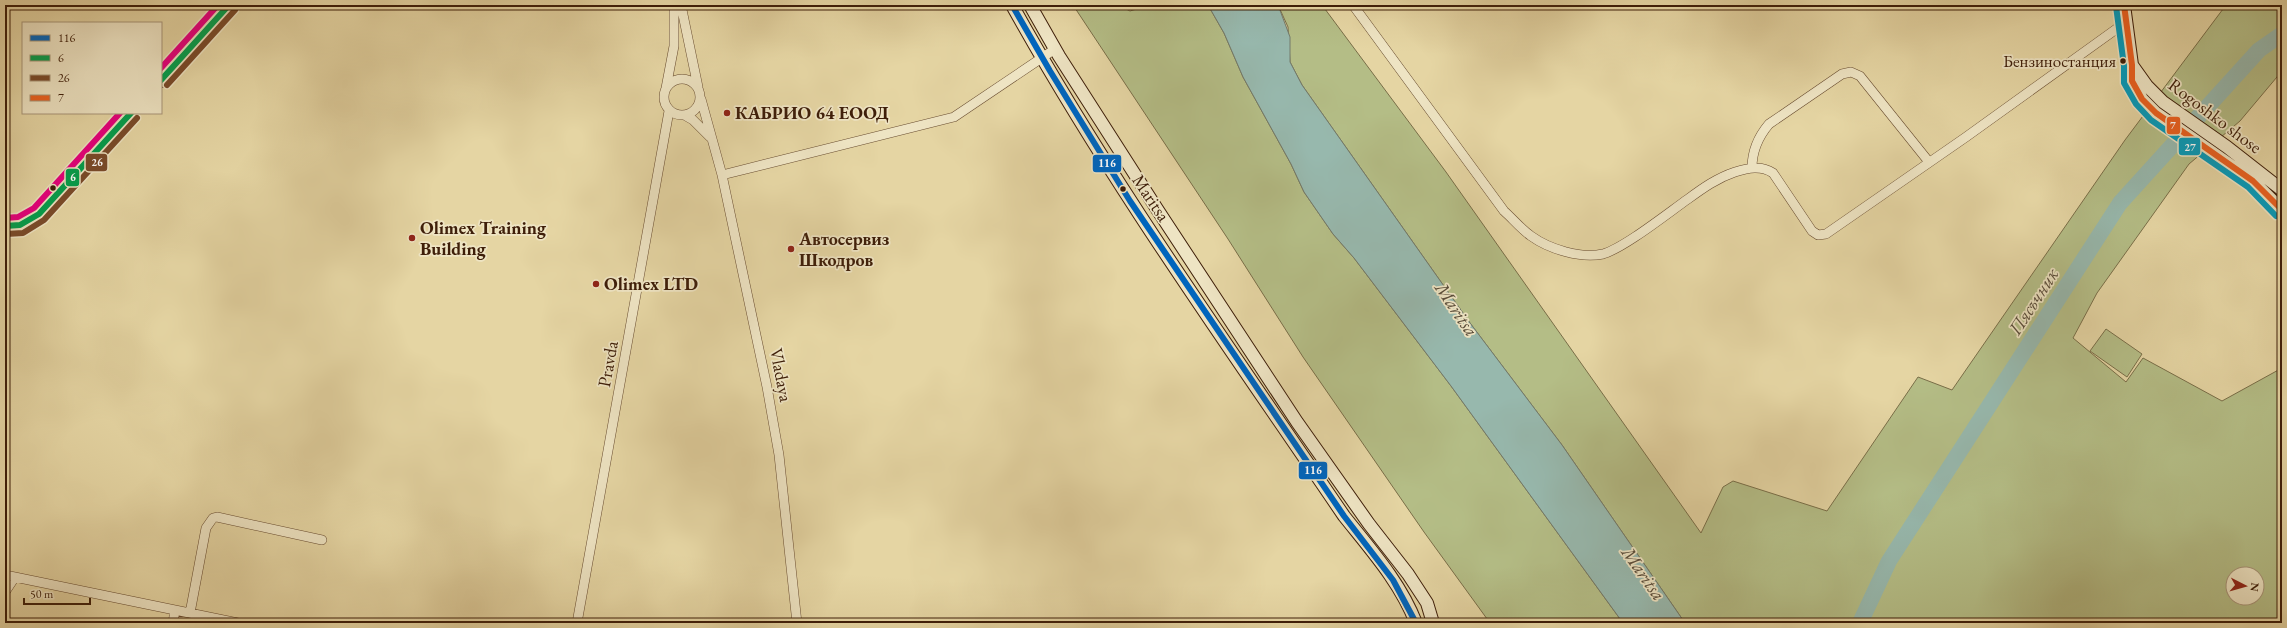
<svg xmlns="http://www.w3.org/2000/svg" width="2287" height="628" viewBox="0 0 2287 628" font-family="'EB Garamond',serif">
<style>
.green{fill:#b4bd86;stroke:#796e48;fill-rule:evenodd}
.water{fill:#97b8ad;stroke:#737a6b}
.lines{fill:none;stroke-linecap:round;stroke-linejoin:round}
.river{stroke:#97b8ad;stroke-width:16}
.street-casing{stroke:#684c30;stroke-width:10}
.secondary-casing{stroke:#3e1e09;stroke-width:14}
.primary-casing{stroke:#3e1e09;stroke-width:16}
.street{stroke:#eee4c3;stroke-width:9}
.secondary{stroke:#eee4c3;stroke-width:12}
.primary{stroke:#e5d5a3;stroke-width:14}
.bus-1-casing{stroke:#eee4c3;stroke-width:9}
.bus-2-casing{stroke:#eee4c3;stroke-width:9}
.bus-3-casing{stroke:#eee4c3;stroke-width:9}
.bus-4-casing{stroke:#eee4c3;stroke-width:9}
.bus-5-casing{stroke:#eee4c3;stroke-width:9}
.bus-6-casing{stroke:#eee4c3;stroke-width:9}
.bus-1{stroke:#0065bd;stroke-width:6}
.bus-2{stroke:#039f4d;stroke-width:6}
.bus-3{stroke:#7a4b2a;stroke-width:6}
.bus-4{stroke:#e96121;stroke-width:6}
.bus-5{stroke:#069bba;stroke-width:6}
.bus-6{stroke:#e5007d;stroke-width:6}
.bus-dot{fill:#3e1e09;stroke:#eee4c3;stroke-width:1.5}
.poi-dot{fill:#8f2418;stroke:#eee4c3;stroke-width:1.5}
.labels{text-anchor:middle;stroke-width:3.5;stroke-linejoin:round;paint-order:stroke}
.bus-label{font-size:17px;fill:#3e1e09;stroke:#eee4c3;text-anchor:end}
.poi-label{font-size:18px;font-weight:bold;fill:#3e1e09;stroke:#eee4c3;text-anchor:start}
.street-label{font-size:18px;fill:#3e1e09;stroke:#eee4c3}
.water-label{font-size:19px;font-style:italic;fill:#594c3a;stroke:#eee4c3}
.line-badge{stroke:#eee4c3;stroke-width:1.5}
.badge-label{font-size:11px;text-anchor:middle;font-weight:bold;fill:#fff}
</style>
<rect width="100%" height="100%" fill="#e5d5a3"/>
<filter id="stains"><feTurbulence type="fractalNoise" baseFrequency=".005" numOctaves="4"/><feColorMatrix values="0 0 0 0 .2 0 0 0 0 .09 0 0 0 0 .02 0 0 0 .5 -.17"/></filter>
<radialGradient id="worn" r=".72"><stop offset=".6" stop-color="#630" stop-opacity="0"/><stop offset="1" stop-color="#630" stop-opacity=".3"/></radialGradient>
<path class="green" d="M1073,5H1118L1130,11L1150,5H1208L1224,33L1243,77L1291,164L1304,192L1333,234L1354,258L1451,386L1623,623H1490L1424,532L1303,357L1228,239Z
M1278,5H1322L1446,172L1701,533L1723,487L1733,481L1827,511L1918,377L1952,390L2125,140L2226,5H2282V71L2240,121L2189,164L2097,293L2073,338L2126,382L2143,358L2222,401L2282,368V623H1685L1562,445L1470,323L1302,85L1290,62L1288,27ZM2233,574H2257V598H2233Z
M2106,329L2142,354L2127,377L2090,351Z"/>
<path class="water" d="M1208,5H1278L1290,37V62L1302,85L1470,323L1562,445L1685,623H1623L1451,386L1354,258L1333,234L1304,192L1291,164L1243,77L1224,33Z"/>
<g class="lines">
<path class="river" d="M1860,623L1889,561L2120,203L2259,50L2282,34"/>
<defs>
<path id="street" d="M681,5L698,87
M1353,5L1504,211C1513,219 1521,229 1531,236C1549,249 1581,259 1603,254C1624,248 1668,213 1688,199C1703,188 1717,178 1735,172C1748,168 1761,165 1773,173L1812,231L1818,235L1826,234L1966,137L2126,22
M664 97a18 18 0 1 1 36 0a18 18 0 1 1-36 0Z
M666,88L674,46V5
M701,99L722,175L767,387L779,455L797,623
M686,116L693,120L710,137
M1752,168C1752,151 1758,137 1769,124L1842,74L1851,72L1860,76L1929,162
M722,175L954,117L1055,49
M5,575L238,623
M5,592L15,577
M190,613L206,528L213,518L217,517L322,540
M173,623L175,610
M577,623L669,111"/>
<path id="secondary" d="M1012,5C1111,183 1230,348 1344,516C1371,550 1400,582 1416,623
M1030,5L1059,56L1157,209L1297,422L1369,524L1408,574L1427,603L1433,623
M2124,5L2132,65V81L2142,99L2156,113L2253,181L2282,210
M2132,65L2147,86L2163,102L2227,147L2282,190"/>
<path id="primary" d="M161,80L229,5
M5,226L20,225L39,214L131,113"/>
</defs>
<use href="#street" class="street-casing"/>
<use href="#secondary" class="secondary-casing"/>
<use href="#primary" class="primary-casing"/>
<use href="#street" class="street"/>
<use href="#secondary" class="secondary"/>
<use href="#primary" class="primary"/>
<defs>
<path id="bus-1" d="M1012,5L1050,71L1130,201L1344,516L1393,580L1416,623"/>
<path id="bus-2" d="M161,80L229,5
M5,226L20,225L39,214L131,113"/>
<path id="bus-3" d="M167,85L235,10
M6,234L23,233L44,220L137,118"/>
<path id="bus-4" d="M2124,5L2132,65V81L2142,99L2156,113L2253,181L2282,210"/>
<path id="bus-5" d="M2116,6L2124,66V83L2136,104L2151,120L2248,187L2276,216"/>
<path id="bus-6" d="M161,68L218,5
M5,218L18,217L34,208L120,113"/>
</defs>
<use href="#bus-1" class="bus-1-casing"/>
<use href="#bus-2" class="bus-2-casing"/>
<use href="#bus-3" class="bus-3-casing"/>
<use href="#bus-4" class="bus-4-casing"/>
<use href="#bus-5" class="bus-5-casing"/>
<use href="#bus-6" class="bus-6-casing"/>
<use href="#bus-1" class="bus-1"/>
<use href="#bus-2" class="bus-2"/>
<use href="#bus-3" class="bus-3"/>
<use href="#bus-4" class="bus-4"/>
<use href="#bus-5" class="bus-5"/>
<use href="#bus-6" class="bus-6"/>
</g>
<g class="bus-dot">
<circle cx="2123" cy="61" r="3.5"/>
<circle cx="53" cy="188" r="3.5"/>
<circle cx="1123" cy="189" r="3.5"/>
</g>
<g class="poi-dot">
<circle cx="727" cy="113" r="4"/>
<circle cx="412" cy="238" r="4"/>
<circle cx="791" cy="249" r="4"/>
<circle cx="596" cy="284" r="4"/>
</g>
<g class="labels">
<g class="bus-label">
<text x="2116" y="67">Бензиностанция</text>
</g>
<g class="poi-label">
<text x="735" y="119">КАБРИО 64 ЕООД</text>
<text x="420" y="234">Olimex Training<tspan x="420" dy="21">Building</tspan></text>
<text x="799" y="245">Автосервиз<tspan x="799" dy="21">Шкодров</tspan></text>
<text x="604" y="290">Olimex LTD</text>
</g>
<g class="street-label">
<text transform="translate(2215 116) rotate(37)" y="6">Rogoshko shose</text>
<text transform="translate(1151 198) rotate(56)" y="6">Maritsa</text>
<text transform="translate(608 364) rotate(-80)" y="6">Pravda</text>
<text transform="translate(781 375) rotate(79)" y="6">Vladaya</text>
</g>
<g class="water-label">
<text transform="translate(2033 301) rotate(-57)" y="7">Пясъчник</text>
<text transform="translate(1457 309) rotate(56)" y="7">Maritsa</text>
<text transform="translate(1644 573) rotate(55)" y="7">Maritsa</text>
</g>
</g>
<g class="line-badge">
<rect x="2166" y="116" width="15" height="19" rx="4" fill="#e96121"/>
<rect x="2178" y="137" width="23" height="19" rx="4" fill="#069bba"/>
<rect x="85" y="153" width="23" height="19" rx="4" fill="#7a4b2a"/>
<rect x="1092" y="154" width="30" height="19" rx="4" fill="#0065bd"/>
<rect x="65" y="168" width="15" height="19" rx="4" fill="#039f4d"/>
<rect x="1298" y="461" width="30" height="19" rx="4" fill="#0065bd"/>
</g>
<g class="badge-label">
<text x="2173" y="129">7</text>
<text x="2190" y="151">27</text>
<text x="97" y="166">26</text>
<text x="1107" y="167">116</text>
<text x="73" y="181">6</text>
<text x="1313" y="474">116</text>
</g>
<rect width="2287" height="628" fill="none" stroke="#e5d5a3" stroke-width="20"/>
<rect x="6" y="6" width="2275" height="616" fill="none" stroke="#3e1e09" stroke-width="2"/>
<rect x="10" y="10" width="2267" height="608" fill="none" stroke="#3e1e09"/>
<rect x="22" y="22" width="140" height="92" fill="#eee4c3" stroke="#a89579"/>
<rect x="30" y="35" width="20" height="6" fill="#0065bd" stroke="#a89579"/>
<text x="58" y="42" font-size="12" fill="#3e1e09">116</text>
<rect x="30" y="55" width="20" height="6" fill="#039f4d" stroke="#a89579"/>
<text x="58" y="62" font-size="12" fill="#3e1e09">6</text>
<rect x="30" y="75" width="20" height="6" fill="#7a4b2a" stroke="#a89579"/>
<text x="58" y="82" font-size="12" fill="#3e1e09">26</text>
<rect x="30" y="95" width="20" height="6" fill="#e96121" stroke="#a89579"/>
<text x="58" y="102" font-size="12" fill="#3e1e09">7</text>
<g transform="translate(2245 586) rotate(96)"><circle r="19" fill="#eee4c3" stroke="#a89579"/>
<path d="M0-3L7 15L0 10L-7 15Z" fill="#8f2418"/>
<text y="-6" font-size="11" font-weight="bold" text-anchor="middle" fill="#3e1e09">N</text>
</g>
<path d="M24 598v6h66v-6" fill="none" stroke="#3e1e09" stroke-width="2"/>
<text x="30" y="598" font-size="12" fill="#3e1e09" stroke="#eee4c3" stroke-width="3" paint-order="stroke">50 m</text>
<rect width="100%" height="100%" filter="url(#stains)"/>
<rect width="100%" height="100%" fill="url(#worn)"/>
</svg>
